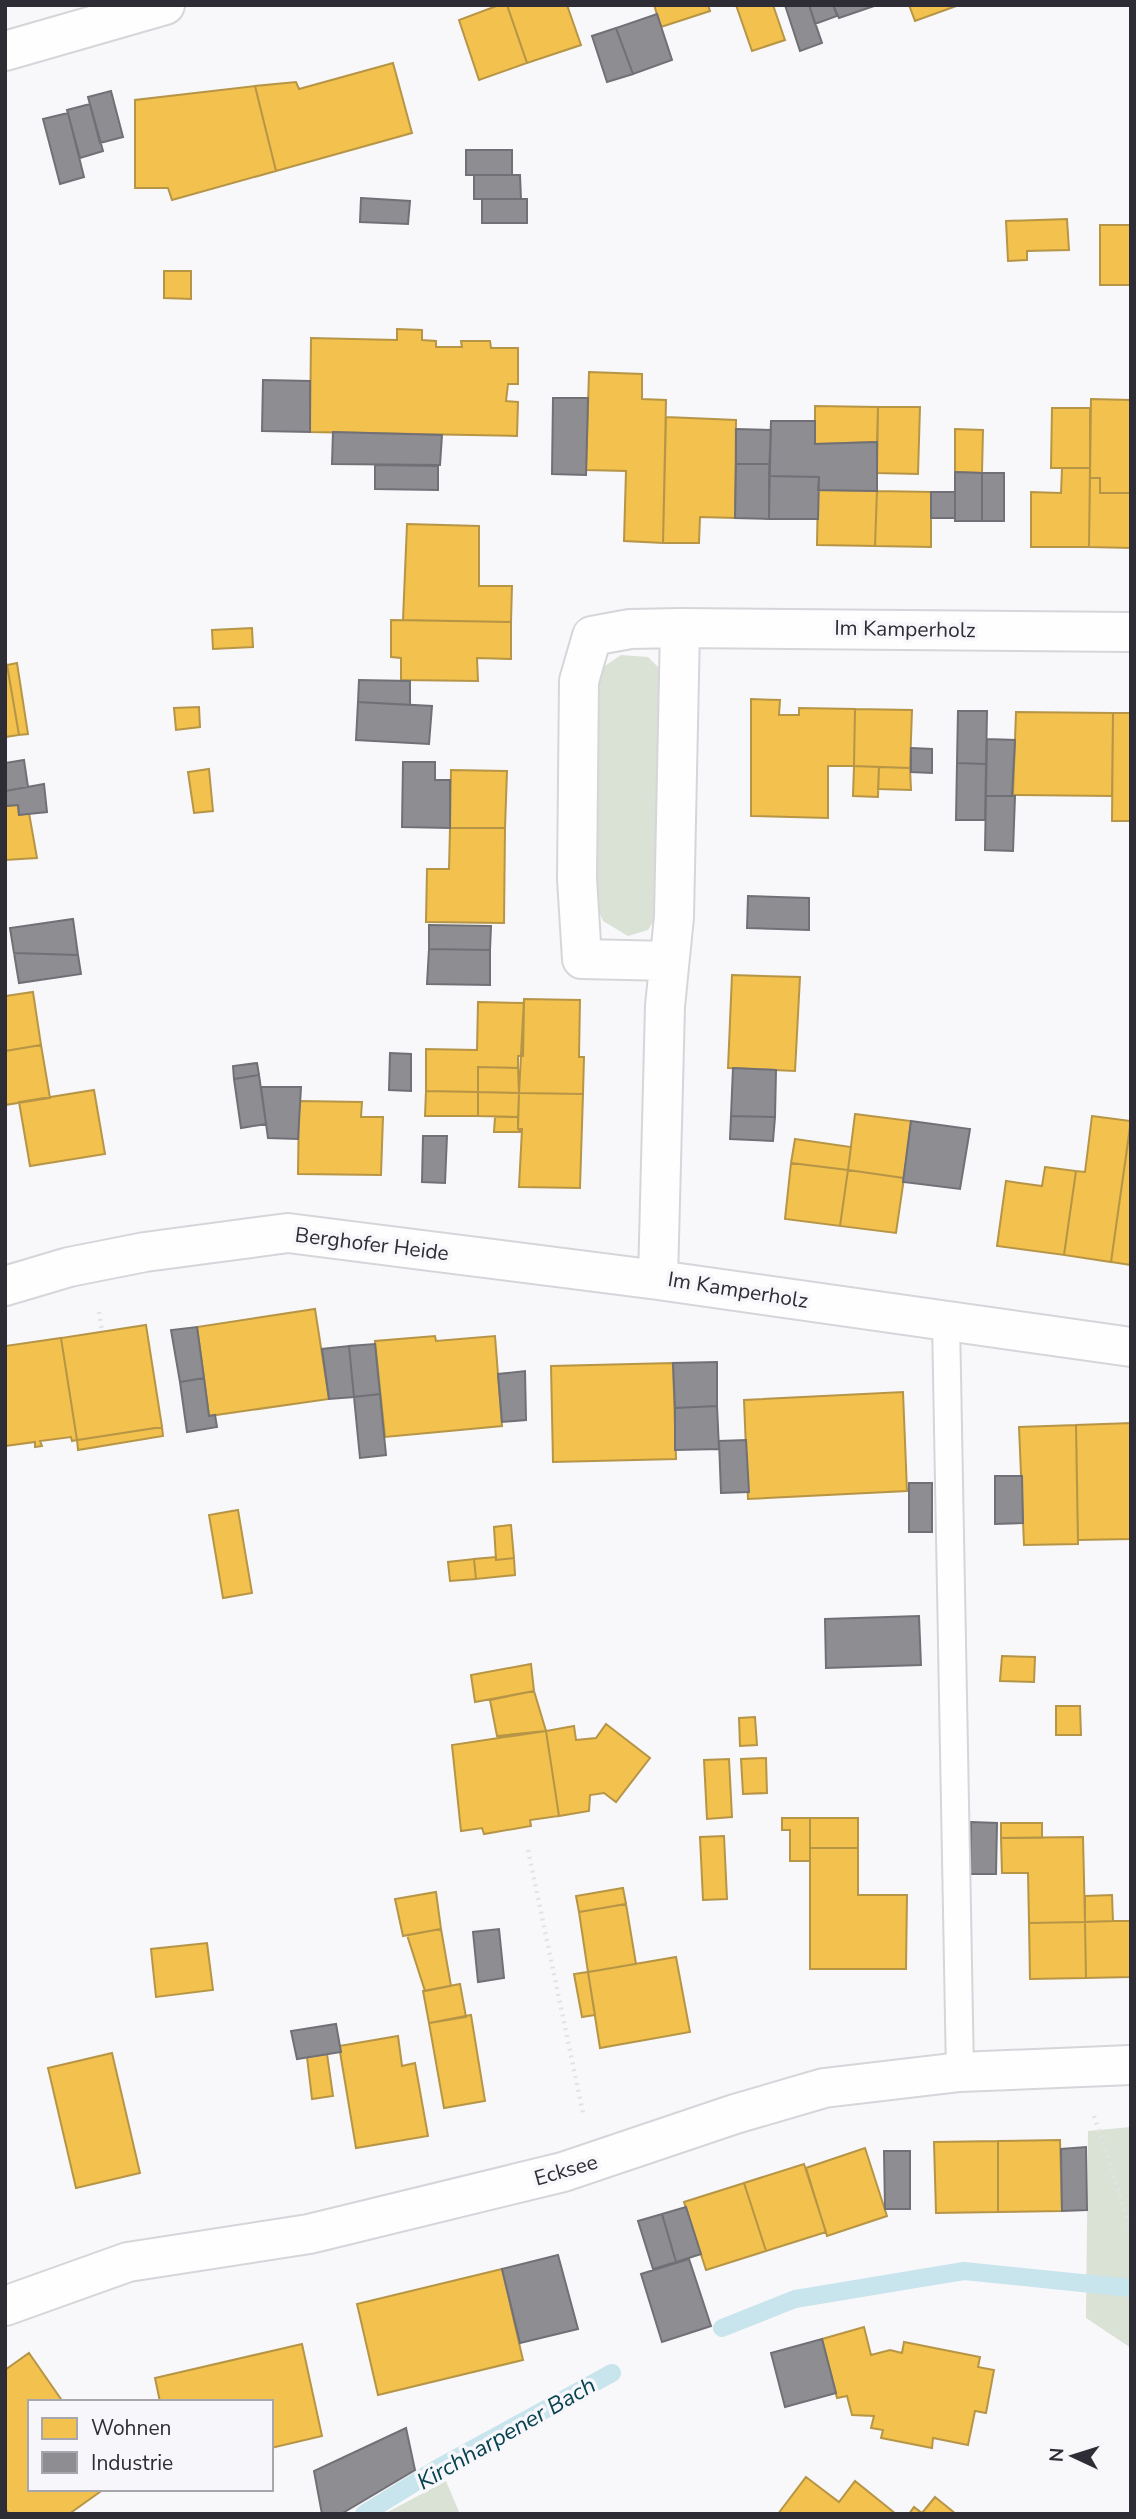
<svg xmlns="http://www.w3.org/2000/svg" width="1136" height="2519" viewBox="0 0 1136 2519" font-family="'Nunito Sans',sans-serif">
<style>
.green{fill:#dae1d5}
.homes{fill:#f2c14e;stroke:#b79546;stroke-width:2}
.industry{fill:#8d8d92;stroke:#707076;stroke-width:2}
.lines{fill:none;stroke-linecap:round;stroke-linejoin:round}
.stream{stroke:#c8e4ec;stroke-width:18}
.service-casing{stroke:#d6d5da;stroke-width:30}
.minor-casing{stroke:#d6d5da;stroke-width:42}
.path{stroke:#e3e3e3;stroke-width:4.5;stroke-dasharray:2 5;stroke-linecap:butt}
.service{stroke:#fefefe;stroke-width:26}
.minor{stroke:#fefefe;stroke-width:38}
.labels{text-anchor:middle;stroke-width:7;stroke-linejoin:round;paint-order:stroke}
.street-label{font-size:21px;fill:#2e2d35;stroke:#f7f7fb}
.water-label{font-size:23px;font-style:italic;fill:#07434f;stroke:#f7f7fb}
</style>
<rect width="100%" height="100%" fill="#f8f8fa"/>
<path class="green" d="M621,655L648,657L663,672L658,914L648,930L628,936L603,921L590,891L593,694L602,668Z
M1131,2127V2348L1086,2318L1088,2131Z
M446,2481L460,2514H384Z"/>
<path class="homes" d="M499,5H507L527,63L479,80L459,20Z
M507,5H567L581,45L527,63Z
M654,5H708L710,11L661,27Z
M736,5H773L785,40L752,51Z
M909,5H959L915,21Z
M393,63L412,133L276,171L255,86L296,82L299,89Z
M255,86L276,171L172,200L168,188H135V100Z
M1067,219L1069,250L1027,251V260L1008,261L1006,221Z
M1100,225H1131V285H1100Z
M164,271H191V299L164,298Z
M397,329L422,330V340L436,341V347H462L461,341H490L491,348H518V384H508L506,401L518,402L517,436L310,432L311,338L397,340Z
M589,372L642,374V399L666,400L663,543L624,541L626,471L586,470Z
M1091,399L1131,400V493H1100V478H1090Z
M815,406L878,407L877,442L815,444Z
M878,407H920L918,474L877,473Z
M1052,408H1090V468H1051Z
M666,417L736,420L735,518L700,517L699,543H663Z
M955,429L983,430L982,473L955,472Z
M1062,468H1090L1089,547H1031V492L1061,493Z
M1090,478H1100V493H1131V548L1089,547Z
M818,490L877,491L875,546L817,545Z
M877,491L931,492V547L875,546Z
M407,524L479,526V586H512L511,622L403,620Z
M391,620L511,622V659L477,658L478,681L401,680V658L391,657Z
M252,628L253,647L213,649L212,630Z
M17,663L28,734L19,735L7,665Z
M7,665L19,735L5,737V666Z
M751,699L780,700L779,715H799V708L855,709L854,766H828V818L751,816Z
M199,707L200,727L176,730L174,708Z
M855,709L912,710L910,768L854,766Z
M1016,712L1113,713L1112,796L1013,795Z
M1113,713H1131V821H1112Z
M854,766L879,767L878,797L853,796Z
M879,767L910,768L911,790L878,789Z
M209,769L213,811L194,813L188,772Z
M451,770L507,771L505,828H450Z
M18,805L19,815L29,813L37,858L5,860V806Z
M450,828H505L504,923L426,922L427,869H449Z
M732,975L800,977L795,1071L728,1068Z
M33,992L41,1045L5,1051V996Z
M524,999L580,1000L579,1057H584L583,1094L519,1093Z
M478,1002L524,1003L523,1056H518V1068L478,1067V1092L426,1091V1049L477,1050Z
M41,1045L50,1098L5,1105V1051Z
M478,1067L518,1068L519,1093L478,1092Z
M94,1090L105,1154L30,1166L19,1102Z
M426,1091L478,1092V1116H425Z
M478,1092L519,1093L518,1117L478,1116Z
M519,1093L583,1094L580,1188L519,1187L522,1129H518Z
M299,1101L362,1102L361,1117H383L381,1175L298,1174Z
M855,1114L911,1121L904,1178L848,1170Z
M1092,1116L1131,1121L1111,1262L1064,1255L1076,1171L1085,1172Z
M495,1117H518V1129L521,1132H494Z
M1131,1120V1265L1111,1262Z
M795,1139L851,1147L848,1170L791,1163Z
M791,1163L848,1170L840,1226L785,1219Z
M1045,1167L1076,1171L1064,1255L997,1246L1006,1181L1042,1186Z
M848,1170L904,1178L896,1233L840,1226Z
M315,1309L329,1399L209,1416L197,1327Z
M146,1325L162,1427L77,1440L61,1338Z
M435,1336L436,1341L495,1336L502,1426L385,1437L375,1341Z
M61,1338L77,1440L72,1441L71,1437L40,1441L42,1446L35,1447V1442L5,1446V1346Z
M673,1363L676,1459L553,1462L551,1366Z
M903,1392L907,1491L748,1499L744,1400Z
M1131,1423V1539L1078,1540L1076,1425Z
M1076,1425L1078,1544L1024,1545L1019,1427Z
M162,1427L163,1436L78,1450L77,1440Z
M238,1510L252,1593L223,1598L209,1515Z
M511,1525L514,1558L496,1560L494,1527Z
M496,1557V1560L514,1558L515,1575L476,1579L474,1559Z
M474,1559L476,1579L450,1581L448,1562Z
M1002,1656L1035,1657L1034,1682L1000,1681Z
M531,1664L534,1691L475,1702L471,1675Z
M534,1691L546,1731L497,1736L490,1700Z
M1056,1706H1080L1081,1735H1056Z
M755,1717L757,1745L740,1746L739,1718Z
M606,1724L650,1758L616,1802L604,1793L590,1795L589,1811L559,1816L546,1731L574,1726L576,1740L596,1738Z
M546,1731L559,1816L530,1820L531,1826L484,1834L482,1828L461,1831L452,1745Z
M766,1758L767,1793L743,1794L741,1759Z
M729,1759L732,1817L707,1819L704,1760Z
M782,1818H810V1861H790V1830H782Z
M810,1818H858V1848H810Z
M1001,1823H1042V1838H1001Z
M724,1836L727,1899L703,1900L700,1837Z
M1083,1837L1085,1922L1029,1923L1028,1873H1002L1001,1838Z
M810,1848H858V1895H907L906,1969H810Z
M623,1888L626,1904L579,1912L576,1896Z
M436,1892L441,1929L403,1936L395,1899Z
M1112,1895L1113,1921L1085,1922V1896Z
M626,1904L636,1964L588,1972L579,1912Z
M1113,1921H1131V1977L1086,1978L1085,1922Z
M1085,1922L1086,1978L1030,1979L1029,1923Z
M441,1929L451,1986L425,1991L407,1935Z
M207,1943L213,1990L156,1997L151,1949Z
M676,1957L690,2032L600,2048L588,1972Z
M588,1972L595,2015L582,2017L574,1974Z
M460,1984L466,2017L429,2023L423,1991Z
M471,2015L485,2101L444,2108L429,2023Z
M398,2036L402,2066L415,2063L428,2136L356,2148L339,2046Z
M112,2053L140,2173L76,2188L48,2068Z
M327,2054L333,2096L312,2099L307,2057Z
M1060,2140L1062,2211L998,2212V2141Z
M998,2141V2212L936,2213L934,2142Z
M865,2148L887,2216L827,2236L806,2168Z
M804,2164L826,2232L766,2251L744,2183Z
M744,2183L766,2251L706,2270L684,2202Z
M502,2269L523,2360L378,2395L357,2304Z
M864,2327L871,2355L890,2350L902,2353L904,2342L980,2357L978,2367L994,2370L986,2413L975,2411L968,2445L933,2438L932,2448L881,2438L883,2430L871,2428L874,2416L852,2415L847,2396L837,2398L822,2339Z
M302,2344L322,2436L271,2448V2402H160L155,2378Z
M29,2353L63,2402H30V2489H104L69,2514H9L5,2508V2370Z
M806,2477L839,2502L855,2481L896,2514H778Z
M935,2497L956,2514H909L914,2507L922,2513Z"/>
<path class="industry" d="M785,5H809L822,43L800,51Z
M809,5H833L837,16L815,24Z
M833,5H877L839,18Z
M657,14L672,60L633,74L616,28Z
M616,28L633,74L607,82L592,36Z
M111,91L123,137L100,143L88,97Z
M90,104L103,151L80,158L67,110Z
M68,113L84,177L60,184L43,119Z
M466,150H512V175H466Z
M474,175H520L521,199H474Z
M361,198L410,201L408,224L360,222Z
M482,199H527V223H482Z
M263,380L310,381V432L262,431Z
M553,398H588L586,475L552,474Z
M771,421H815V444L877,442V491L818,490L819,477L769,476Z
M736,429L771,430L770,464H736Z
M333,432L442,435L440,465L332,464Z
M736,464H770L769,519L735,518Z
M375,465L438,466V490L375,489Z
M955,472L982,473V521H955Z
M982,473H1004V521H982Z
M769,476L819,477L818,519H769Z
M931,492H955V518H931Z
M359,680L410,681V705L358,702Z
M358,702L432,706L429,744L356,740Z
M958,711H987L986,764L957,763Z
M987,739L1015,740L1012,796H986Z
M911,748L932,749V773L911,772Z
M24,760L28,787L5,791V763Z
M403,762H435V780H450V828L402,827Z
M957,763L986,764L985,820H956Z
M44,784L47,812L19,815L18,805L5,806V791Z
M986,796H1015L1013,851L985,850Z
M748,896L809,898V930L747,928Z
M73,919L78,955L14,953L10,928Z
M429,925L491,926L490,950L429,949Z
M429,949L490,950V985L427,984Z
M14,953L78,955L81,974L19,983Z
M390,1053L411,1054V1091L389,1090Z
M257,1063L259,1075L234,1079L233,1066Z
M733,1068L776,1070L775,1117L731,1116Z
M259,1075L266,1124L241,1128L234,1079Z
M261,1087H301L298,1139L268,1138Z
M731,1116L775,1117L773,1141L730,1139Z
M911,1121L970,1129L960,1189L903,1182Z
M423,1136H447L445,1183L422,1182Z
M197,1327L204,1378L180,1382L171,1330Z
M375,1344L380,1394L354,1397L349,1346Z
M349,1346L354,1397L329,1399L322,1349Z
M717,1362V1406L675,1408L673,1363Z
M525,1371L526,1420L502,1422L498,1374Z
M204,1378L209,1416L215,1415L217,1427L187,1432L180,1382Z
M380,1394L386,1455L360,1458L354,1397Z
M717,1406L719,1449L675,1450V1408Z
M746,1440L749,1492L721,1493L719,1441Z
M995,1476H1022L1023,1523L995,1524Z
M909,1483H932V1532H909Z
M919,1616L921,1665L826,1668L825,1619Z
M971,1822L997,1823L996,1874H970Z
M499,1929L504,1978L478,1982L473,1932Z
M336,2024L341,2052L297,2059L291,2031Z
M1086,2147L1087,2210L1062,2211L1061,2149Z
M884,2151H910V2209H885Z
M686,2207L701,2254L676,2262L662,2214Z
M662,2214L676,2262L653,2269L638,2221Z
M558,2255L578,2329L520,2343L502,2269Z
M689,2259L711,2326L662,2342L641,2274Z
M822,2339L836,2393L785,2407L771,2353Z
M406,2428L415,2470L341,2514H322L314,2471Z"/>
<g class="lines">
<path class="stream" d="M722,2328L795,2299L964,2271L1131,2288
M364,2514L440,2467L612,2373"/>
<defs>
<path id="service" d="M946,1321L960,2072"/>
<path id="minor" d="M5,51L165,5
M1131,632L680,628L674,917L665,1006L658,1280L1131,1347
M669,961L582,959L577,879L579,681L592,636L630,629L680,628
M5,1286L69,1267L145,1252L288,1233L658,1280
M5,2306L128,2262L309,2234L563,2172L735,2114L824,2088L960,2072L1131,2065"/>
</defs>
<use href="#service" class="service-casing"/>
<use href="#minor" class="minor-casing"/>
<path class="path" d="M99,1312L102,1331
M528,1850L583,2113
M1094,2116L1131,2230"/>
<use href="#service" class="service"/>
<use href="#minor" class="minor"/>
</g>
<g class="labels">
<g class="street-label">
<text transform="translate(905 629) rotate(1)" y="7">Im Kamperholz</text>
<text transform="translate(372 1244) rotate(7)" y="7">Berghofer Heide</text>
<text transform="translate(738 1290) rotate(9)" y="7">Im Kamperholz</text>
<text transform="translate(566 2170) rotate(-16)" y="7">Ecksee</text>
</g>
<g class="water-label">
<text transform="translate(506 2433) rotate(-30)" y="8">Kirchharpener Bach</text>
</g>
</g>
<rect width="1136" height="2519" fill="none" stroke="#2e2d35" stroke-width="14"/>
<rect x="28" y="2400" width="245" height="91" fill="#f7f7fb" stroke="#a7a6ac" stroke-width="2"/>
<rect x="42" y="2418" width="35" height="21" fill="#f2c14e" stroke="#a7a6ac" stroke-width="2"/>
<text x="91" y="2435" font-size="21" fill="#2e2d35">Wohnen</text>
<rect x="42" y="2452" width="35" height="21" fill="#8d8d92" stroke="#a7a6ac" stroke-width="2"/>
<text x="91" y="2470" font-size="21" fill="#2e2d35">Industrie</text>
<g transform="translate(1073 2456) rotate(274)" stroke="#f7f7fb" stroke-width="5" paint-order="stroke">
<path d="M0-5L12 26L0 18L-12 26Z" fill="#2e2d35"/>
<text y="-10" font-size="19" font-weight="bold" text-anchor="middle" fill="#2e2d35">N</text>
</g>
</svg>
